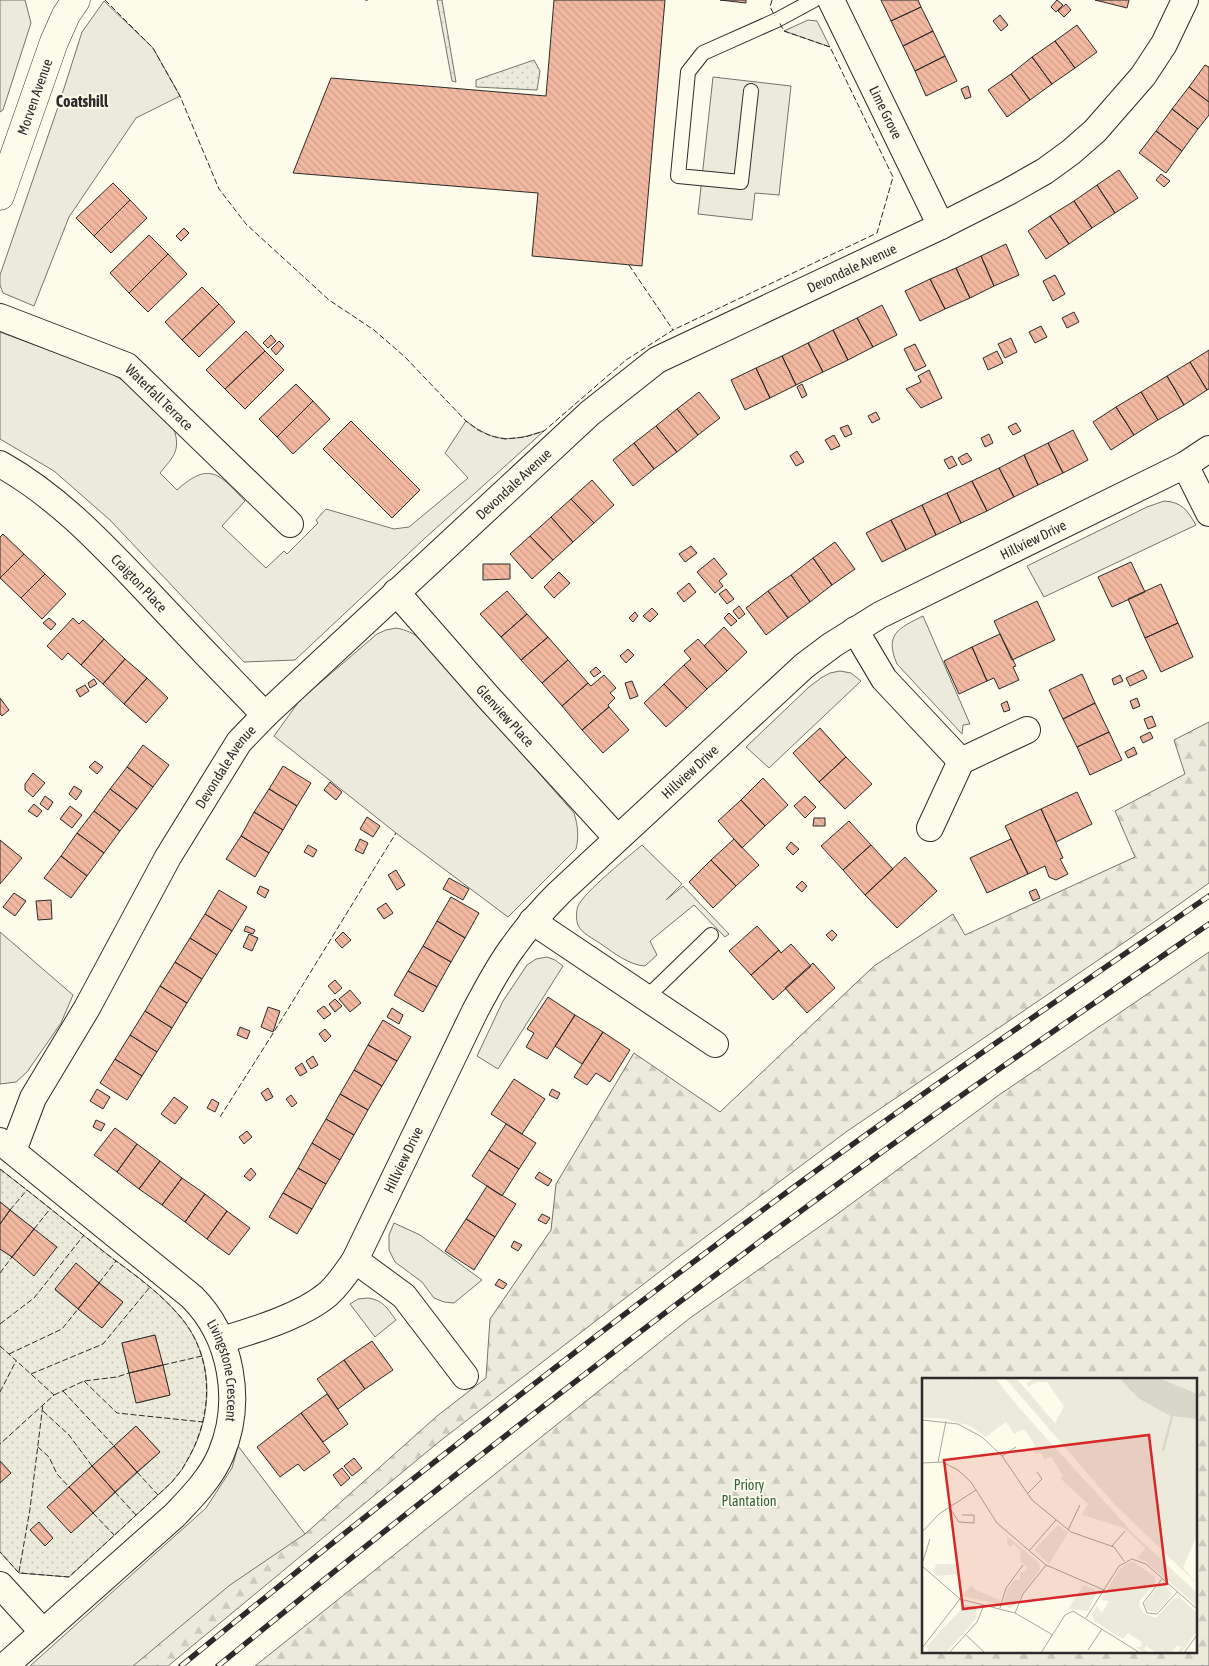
<svg xmlns="http://www.w3.org/2000/svg" width="1209" height="1666" viewBox="0 0 1209 1666" font-family="'Asap Condensed',sans-serif">
<style>
.grass{fill:#ecebdb;stroke:#74746e}
.forest{fill:url(#forest-firs);stroke:#74746e;fill-rule:evenodd}
.garden{fill:url(#garden-dots);stroke:#74746e;fill-rule:evenodd}
.parking{fill:#eceadb;stroke:#74746e}
.building{fill:url(#building-back-hatch);stroke:#2b2b2b}
.lines{fill:none;stroke-linecap:round;stroke-linejoin:round}
.lane-casing{stroke:#2b2b2b;stroke-width:16}
.street-casing{stroke:#2b2b2b;stroke-width:28}
.secondary-casing{stroke:#2b2b2b;stroke-width:29}
.lane{stroke:#fdfbea;stroke-width:14}
.street{stroke:#fdfbea;stroke-width:26}
.secondary{stroke:#fdfbea;stroke-width:28}
.rail-casing{stroke:#2b2b2b;stroke-width:5.5}
.rail{stroke:#fdfbea;stroke-width:4;stroke-dasharray:11;stroke-linecap:butt}
.fence{stroke:#2b2b2b;stroke-width:1;stroke-dasharray:6 2.5;stroke-linecap:butt}
.labels{text-anchor:middle;stroke-width:4;stroke-linejoin:round;paint-order:stroke}
.street-label{font-size:14px;fill:#2b2b2b;stroke:#fdfbea}
.park-label{font-size:14px;fill:#34623c;stroke:#fdfbea}
.quarter-label{font-size:16px;font-weight:bold;fill:#2b2b2b;stroke:#fdfbea}
.inset-river{fill:none;stroke:#d8d7c9;stroke-width:2.5}
.inset-road{fill:none;stroke:#a9a89e;stroke-width:1}
.view{fill:#d62828;fill-opacity:0.15;stroke:#d62828;stroke-width:2.5}
.inset-edge{fill:none;stroke:#2b2b2b;stroke-width:2.5}
</style>
<defs>
<pattern id="forest-firs" width="22" height="20" patternUnits="userSpaceOnUse" patternTransform="scale(1.25)"><rect width="22" height="20" fill="#ecebdb"/><path d="M5 1l3.5 6h-7zM16 11l3.5 6h-7z" fill="#cbcabc"/></pattern>
<pattern id="garden-dots" width="8" height="8" patternUnits="userSpaceOnUse" patternTransform="scale(1.25)"><rect width="8" height="8" fill="#ecebdb"/><path d="M2 2h.1M6 6h.1" fill="none" stroke="#cbcabc" stroke-width="1.8" stroke-linecap="round"/></pattern>
<pattern id="building-back-hatch" width="6" height="6" patternUnits="userSpaceOnUse" patternTransform="scale(1.25)"><rect width="6" height="6" fill="#f2b8a0"/><path d="M-1 5l2 2M0 0l6 6M5-1l2 2" fill="none" stroke="#d09e8a"/></pattern>
</defs>
<rect width="100%" height="100%" fill="#fdfbea"/>
<path class="grass" d="M0,0H25L31,23L3,110L0,112Z
M104,1L153,48L180,96L136,118L69,217L34,306L3,293L0,285V275L59,104L82,32Z
M808,20L817,21L830,47L784,31Z
M0,332L110,373L124,381L174,429C181,451 173,457 160,473L177,490C210,460 220,475 245,501L222,526L266,568L284,551L287,554L318,523L316,520L326,509L394,529L409,527L468,478L445,453L466,421C495,443 510,442 544,431L424,539L295,660L244,662L110,520L54,471L0,439Z
M1164,501C1182,502 1187,510 1196,525L1044,597L1027,566L1147,507Z
M923,616L970,724L963,725L962,734L897,664C884,634 899,628 923,616Z
M396,628C407,630 413,633 422,640L574,813C578,826 579,836 576,849L508,917L396,833L274,736L300,700L377,634L386,630Z
M840,671L851,673L861,681L769,768L746,747L809,687L821,678L830,673Z
M642,845L682,884L666,900L683,886L729,934L725,937L694,905L650,941L657,955L645,966C629,965 614,953 601,944C594,939 581,933 578,925C576,920 576,911 578,906C584,892 629,856 642,845Z
M0,932L73,995L61,1023L27,1072L16,1082L0,1084Z
M547,957L555,960L563,966L498,1069L477,1056L503,1001L527,965L536,959Z
M394,1223L420,1235L482,1280L454,1303L444,1302L434,1298L422,1282L395,1262L389,1250V1235Z
M368,1298C383,1300 387,1308 396,1320L375,1337L350,1304L358,1299Z
M238,1446L305,1534L147,1666H30L206,1508L232,1468Z"/>
<path class="forest" d="M1209,722V883L1157,920L846,1132L680,1256L440,1441L168,1666H133L230,1585L305,1534L437,1416L486,1378L490,1319L551,1230L556,1184L634,1053L720,1112L874,966L953,914L965,935L1135,857L1115,811L1185,774L1174,740Z
M1209,952V1666H255L690,1318L836,1215L999,1095ZM923,1380H1195V1652H923Z"/>
<path class="garden" d="M437,0H442L456,82L452,81Z
M534,60L540,71L537,90L476,87V80Z
M0,1169C36,1197 72,1226 107,1254C131,1272 157,1290 177,1313C216,1355 215,1417 185,1464C182,1471 176,1476 172,1482L69,1577L19,1573L0,1552V1249L12,1257L34,1229L0,1202ZM76,1264L123,1302L102,1328L55,1290ZM155,1335L170,1395L137,1403L122,1343ZM136,1426L160,1452L93,1513L69,1487Z"/>
<path class="parking" d="M713,77L791,86L779,195L755,193L752,220L698,214Z"/>
<path class="building" d="M554,0H665L642,266L532,256L538,193L293,173L331,78L546,96Z
M720,0H746V3Z
M881,0H918L921,7L891,21Z
M1057,0L1063,5L1056,12L1051,7Z
M1095,0H1129L1127,8Z
M1066,4L1071,10L1064,17L1058,11Z
M921,7L933,31L903,46L891,21Z
M1000,15L1008,25L1001,31L993,21Z
M1077,25L1097,52L1075,68L1055,41Z
M933,31L945,56L915,71L903,46Z
M1055,41L1075,68L1052,84L1032,57Z
M945,56L957,81L926,96L915,71Z
M1032,57L1052,84L1030,100L1011,74Z
M1205,65L1209,67V102L1189,87Z
M1011,74L1030,100L1007,117L988,90Z
M968,86L971,97L965,99L961,89Z
M1189,87L1209,102V115L1198,129L1172,109Z
M1172,109L1198,129L1182,151L1156,131Z
M1156,131L1182,151L1166,173L1139,153Z
M1119,170L1138,198L1115,213L1097,185Z
M1161,174L1170,181L1164,187L1156,180Z
M113,183L130,200L94,236L76,218Z
M1097,185L1115,213L1092,228L1074,201Z
M130,200L147,218L111,253L94,236Z
M1074,201L1092,228L1069,244L1050,216Z
M1050,216L1069,244L1046,259L1028,231Z
M184,228L189,233L181,241L176,236Z
M149,235L168,254L129,293L110,273Z
M1006,244L1019,275L994,286L981,256Z
M168,254L187,274L148,312L129,293Z
M981,256L994,286L970,298L956,268Z
M956,268L970,298L945,309L930,279Z
M1055,275L1065,294L1053,301L1043,281Z
M930,279L945,309L920,321L905,291Z
M202,287L219,304L182,340L165,322Z
M219,304L235,322L199,357L182,340Z
M882,305L897,335L873,347L857,318Z
M1074,312L1079,322L1067,328L1062,318Z
M857,318L873,347L848,360L833,330Z
M1041,326L1047,337L1035,343L1029,332Z
M833,330L848,360L823,372L808,343Z
M246,331L265,351L225,389L206,370Z
M271,335L276,341L268,348L263,343Z
M1011,338L1017,352L1005,358L998,344Z
M279,341L284,346L276,355L271,349Z
M808,343L823,372L796,385L782,356Z
M915,344L926,366L915,371L904,349Z
M1209,350V389L1207,390L1190,362Z
M265,351L284,370L245,409L225,389Z
M997,351L1003,363L988,370L983,358Z
M782,356L796,385L770,398L756,368Z
M1190,362L1207,390L1184,405L1167,376Z
M756,368L770,398L745,410L731,380Z
M929,370L942,398L921,408L906,389L921,382L918,376Z
M1167,376L1184,405L1158,420L1141,392Z
M296,384L313,401L277,437L259,419Z
M802,384L807,395L802,398L797,387Z
M699,392L720,418L698,435L677,409Z
M1141,392L1158,420L1134,435L1116,407Z
M313,401L330,419L293,454L277,437Z
M1116,407L1134,435L1111,450L1093,422Z
M677,409L698,435L677,452L656,426Z
M876,412L880,419L872,423L868,416Z
M351,421L420,490L392,518L323,449Z
M1016,423L1021,431L1013,435L1008,427Z
M848,425L852,434L845,437L840,428Z
M656,426L677,452L654,469L634,443Z
M1073,430L1088,460L1063,473L1048,443Z
M989,434L993,443L985,447L981,438Z
M834,435L840,446L831,450L825,440Z
M634,443L654,469L633,486L613,460Z
M1048,443L1063,473L1038,485L1024,455Z
M797,451L804,462L796,466L790,456Z
M967,453L972,460L962,465L958,458Z
M1024,455L1038,485L1014,497L999,468Z
M952,456L957,465L949,469L944,460Z
M999,468L1014,497L987,511L972,481Z
M592,480L614,505L594,523L571,499Z
M972,481L987,511L961,523L947,493Z
M947,493L961,523L936,535L922,505Z
M571,499L594,523L573,542L551,517Z
M922,505L936,535L906,550L891,520Z
M551,517L573,542L553,560L530,536Z
M891,520L906,550L882,562L866,533Z
M3,534L24,554L0,578V537Z
M530,536L553,560L532,579L510,554Z
M835,542L855,569L832,585L813,558Z
M691,546L697,553L685,562L679,554Z
M24,554L45,574L21,598L0,578Z
M714,558L727,574L719,581L723,586L715,593L697,572Z
M813,558L832,585L810,602L791,575Z
M1131,562L1145,592L1112,607L1098,577Z
M483,564H510V579L483,580Z
M559,572L570,583L554,598L544,587Z
M45,574L66,594L42,619L21,598Z
M791,575L810,602L788,618L768,591Z
M689,583L696,592L684,602L677,593Z
M1161,584L1178,623L1145,638L1128,599Z
M726,589L734,599L727,604L719,594Z
M507,591L527,614L501,637L480,614Z
M768,591L788,618L766,635L746,608Z
M1037,601L1055,640L1012,660L994,621Z
M739,606L745,614L739,619L733,611Z
M652,608L658,614L650,622L643,616Z
M635,612L638,616L633,622L629,618Z
M729,613L737,621L731,626L724,618Z
M527,614L548,637L521,660L501,637Z
M49,618L56,624L51,630L43,623Z
M73,618L79,624L83,620L104,639L81,665L68,653L62,660L47,646Z
M1178,623L1193,657L1161,672L1145,638Z
M724,627L747,652L727,671L704,646Z
M1000,634L1016,666L1013,667L1019,680L999,689L994,678L987,681L972,647Z
M548,637L568,660L542,683L521,660Z
M104,639L125,659L103,684L81,665Z
M698,639L727,671L707,689L684,665L691,659L684,651Z
M972,647L987,681L959,694L944,661Z
M628,649L634,655L626,663L620,656Z
M125,659L147,678L124,704L103,684Z
M568,660L588,683L562,706L542,683Z
M684,665L707,689L687,708L664,684Z
M596,667L601,672L594,677L590,672Z
M1143,670L1147,678L1130,686L1126,678Z
M1082,674L1095,703L1063,719L1049,690Z
M604,675L616,688L610,693L615,698L608,705L609,707L582,730L562,706L588,683L591,686Z
M1120,675L1123,681L1114,685L1112,679Z
M147,678L168,698L146,723L124,704Z
M94,679L97,684L90,688L88,683Z
M632,681L638,696L630,699L625,683Z
M664,684L687,708L666,727L644,703Z
M85,685L89,691L80,697L76,690Z
M0,698L9,710L2,716L0,714Z
M1137,698L1140,706L1133,709L1130,701Z
M1007,701L1010,710L1004,712L1001,704Z
M1095,703L1109,732L1077,747L1063,719Z
M609,707L629,730L603,753L582,730Z
M1152,716L1156,726L1148,729L1144,719Z
M820,728L846,757L819,782L793,753Z
M1109,732L1122,760L1090,775L1077,747Z
M1150,732L1153,738L1143,743L1140,737Z
M143,745L169,765L153,787L127,767Z
M1134,747L1137,754L1128,758L1125,752Z
M846,757L872,784L845,809L819,782Z
M95,761L103,767L97,774L89,767Z
M283,766L311,783L297,806L269,789Z
M127,767L153,787L137,809L110,789Z
M33,773L45,783L33,797L25,790V784Z
M763,778L788,805L765,826L741,800Z
M330,782L342,792L336,800L324,790Z
M74,786L82,791L76,800L69,794Z
M110,789L137,809L120,831L94,811Z
M269,789L297,806L283,830L254,812Z
M1077,792L1092,824L1056,842L1041,809Z
M45,796L53,802L48,810L40,804Z
M805,796L816,807L805,818L794,806Z
M741,800L765,826L742,848L718,821Z
M34,804L42,811L37,817L28,811Z
M70,806L82,815L72,828L60,819Z
M1041,809L1063,858L1060,859L1068,874L1056,880L1049,877L1045,866L1028,874L1005,826Z
M94,811L120,831L104,853L77,833Z
M254,812L283,830L269,853L241,836Z
M367,817L380,826L373,837L360,829Z
M814,818H825V826H813Z
M849,821L871,845L843,870L821,846Z
M77,833L104,853L87,876L61,856Z
M241,836L269,853L255,877L226,859Z
M360,839L368,843L363,854L355,850Z
M734,839L759,865L736,886L711,860Z
M1011,839L1028,874L987,893L970,858Z
M0,840L22,858L0,884Z
M791,842L799,849L793,855L786,848Z
M308,845L317,850L313,857L304,852Z
M871,845L893,869L865,895L843,870Z
M61,856L87,876L71,898L44,878Z
M905,857L937,891L897,928L865,895Z
M711,860L736,886L713,908L689,882Z
M396,870L405,885L397,890L388,875Z
M449,878L469,889L463,900L443,889Z
M802,881L807,886L802,892L796,887Z
M260,886L269,890L265,898L257,893Z
M1036,889L1040,898L1033,901L1029,892Z
M219,890L247,907L232,931L205,914Z
M14,893L26,901L15,916L3,907Z
M451,897L479,913L465,938L437,921Z
M51,900L52,919L38,920L36,901Z
M386,903L393,913L384,919L377,909Z
M205,914L232,931L217,955L190,938Z
M437,921L465,938L451,962L423,946Z
M246,926L255,930L253,934L244,931Z
M757,926L779,950L751,975L729,951Z
M832,930L837,935L832,941L826,935Z
M343,932L351,940L342,948L335,940Z
M249,934L258,938L252,951L243,947Z
M190,938L217,955L202,979L175,962Z
M791,944L811,966L773,1000L751,975L779,950L781,953Z
M423,946L451,962L437,987L408,971Z
M175,962L202,979L187,1003L160,986Z
M813,963L835,988L807,1013L785,988Z
M408,971L437,987L423,1012L394,995Z
M335,980L342,988L335,994L328,986Z
M160,986L187,1003L172,1028L145,1011Z
M350,990L361,1003L350,1012L339,999Z
M548,997L575,1015L547,1059L526,1047L534,1033L527,1029Z
M335,999L342,1006L335,1012L329,1004Z
M324,1006L331,1014L324,1019L317,1011Z
M268,1007L280,1011L273,1032L261,1027Z
M392,1008L403,1015L399,1024L387,1017Z
M145,1011L172,1028L157,1052L130,1035Z
M575,1015L603,1032L582,1064L555,1046Z
M383,1020L411,1037L397,1061L368,1045Z
M240,1027L250,1031L247,1039L237,1035Z
M325,1029L331,1036L325,1042L319,1034Z
M603,1032L630,1050L610,1082L596,1073L587,1085L574,1077Z
M130,1035L157,1052L142,1076L115,1059Z
M368,1045L397,1061L382,1086L354,1070Z
M313,1056L318,1065L311,1069L306,1061Z
M115,1059L142,1076L127,1100L100,1083Z
M302,1063L307,1072L300,1076L295,1068Z
M354,1070L382,1086L368,1110L340,1094Z
M514,1079L545,1099L522,1134L491,1114Z
M268,1088L273,1097L266,1101L261,1093Z
M97,1089L110,1097L103,1109L90,1101Z
M552,1089L560,1093L557,1099L549,1095Z
M340,1094L368,1110L354,1135L326,1119Z
M291,1095L297,1103L292,1107L286,1099Z
M174,1097L188,1107L175,1124L161,1114Z
M212,1099L219,1103L215,1112L207,1108Z
M326,1119L354,1135L340,1160L312,1143Z
M96,1120L105,1124L101,1131L93,1127Z
M506,1124L536,1143L519,1169L489,1150Z
M115,1128L137,1144L117,1172L94,1155Z
M247,1131L252,1137L244,1144L239,1137Z
M312,1143L340,1160L326,1184L298,1168Z
M137,1144L160,1161L139,1189L117,1172Z
M489,1150L519,1169L502,1196L472,1176Z
M160,1161L182,1178L162,1205L139,1189Z
M251,1168L256,1174L250,1181L244,1176Z
M298,1168L326,1184L312,1209L283,1193Z
M539,1172L552,1180L548,1186L535,1178Z
M182,1178L205,1194L185,1222L162,1205Z
M487,1186L516,1204L495,1237L466,1219Z
M283,1193L312,1209L297,1234L269,1217Z
M205,1194L227,1211L207,1239L185,1222Z
M0,1202L10,1210L0,1224Z
M10,1210L34,1229L12,1257L0,1249V1224Z
M227,1211L250,1228L229,1255L207,1239Z
M542,1214L550,1218L546,1224L538,1220Z
M466,1219L495,1237L474,1270L445,1251Z
M34,1229L57,1247L34,1276L12,1257Z
M514,1241L522,1245L518,1251L511,1247Z
M76,1263L99,1283L78,1309L55,1289Z
M499,1279L507,1284L503,1289L495,1285Z
M99,1283L123,1302L102,1328L78,1309Z
M155,1335L163,1365L129,1373L122,1343Z
M372,1341L393,1370L365,1389L344,1360Z
M344,1360L365,1389L338,1409L317,1379Z
M163,1365L170,1395L136,1403L129,1373Z
M327,1394L348,1424L323,1442L301,1413Z
M301,1413L330,1452L304,1471L298,1464L280,1477L257,1447Z
M136,1426L160,1452L137,1472L114,1446Z
M114,1446L137,1472L115,1492L92,1466Z
M354,1458L362,1468L352,1476L344,1466Z
M0,1461L11,1473L0,1483Z
M92,1466L115,1492L93,1513L69,1487Z
M342,1468L350,1478L341,1486L333,1475Z
M69,1487L93,1513L71,1533L47,1507Z
M39,1522L53,1538L45,1546L30,1530Z"/>
<g class="lines">
<defs>
<path id="lane" d="M751,91L741,182L678,176L688,72L703,53L777,20L814,0
M646,998L711,935"/>
<g id="street">
<path id="s1" d="M831,0L941,226"/>
<path id="s2" d="M0,317L127,366L290,524"/>
<path id="s3" d="M0,464C56,495 100,542 144,588C184,631 224,673 265,715"/>
<path d="M1185,465L1209,513"/>
<path id="s4" d="M396,592L488,697L617,838"/>
<path d="M855,630L884,679L961,761L1027,730"/>
<path d="M930,828L961,761"/>
<path d="M532,921L715,1044"/>
<path id="s5" d="M0,1141L192,1297C232,1337 243,1402 221,1454C211,1478 192,1497 175,1515L5,1666"/>
<path id="s6" d="M13,1151L33,1098L87,1008L168,857L239,742L265,715L590,413L657,360L941,226L1008,192L1045,171L1071,152L1095,131L1143,76L1164,44L1185,0"/>
<path d="M355,1260L404,1296L465,1376"/>
<path id="s7" d="M222,1340C255,1330 302,1316 328,1294C339,1284 347,1272 355,1260L475,1011C487,989 498,967 513,947C527,927 542,910 559,893L804,666L832,645L880,615L1185,465L1209,449"/>
<path d="M0,1585L43,1632"/>
</g>
<g id="secondary">
<path id="s8" d="M0,196L54,42L66,15L76,0"/>
</g>
</defs>
<use href="#lane" class="lane-casing"/>
<use href="#street" class="street-casing"/>
<use href="#secondary" class="secondary-casing"/>
<use href="#lane" class="lane"/>
<use href="#street" class="street"/>
<use href="#secondary" class="secondary"/>
<defs>
<path id="rail" d="M181,1666C359,1520 540,1377 724,1239C882,1120 1046,1008 1209,896
M218,1666C390,1525 564,1388 742,1255C894,1140 1052,1032 1209,924"/>
</defs>
<use href="#rail" class="rail-casing"/>
<use href="#rail" class="rail"/>
<path class="fence" d="M105,0L153,48L180,96L219,189L246,224L329,300L374,330L405,357L466,421L478,430L491,436L505,439L525,437L544,431L626,360L673,330L877,233L893,177L830,47L784,31L779,22
M365,0H368
M772,0L770,7L775,16
M629,265L673,330
M220,1117L272,1035L396,833
M0,1169C35,1196 70,1224 104,1252C129,1271 156,1289 177,1313C216,1355 214,1417 185,1464C182,1471 176,1476 172,1482L69,1577L19,1573L0,1552
M10,1210L27,1190
M34,1229L50,1209
M0,1273L12,1257
M99,1283L116,1261
M0,1324L34,1298L84,1235
M0,1346L54,1395L0,1444
M9,1354L62,1329L78,1309
M163,1365L202,1356
M31,1374L103,1344L150,1287
M84,1381L117,1413L203,1422
M63,1391L114,1446
M0,1392L16,1361
M54,1395L84,1381L117,1377L129,1373
M43,1411L69,1435L92,1466
M38,1447L49,1457L57,1474L69,1487
M137,1472L158,1495
M115,1492L136,1515
M93,1513L114,1535
M19,1572L30,1509L43,1404"/>
</g>
<g class="labels">
<g class="street-label">
<text dy="5" stroke="none"><textPath href="#s8" startOffset="105">Morven Avenue</textPath></text>
<text dy="5" stroke="none"><textPath href="#s1" startOffset="125">Lime Grove</textPath></text>
<text dy="5" stroke="none"><textPath href="#s6" startOffset="1250">Devondale Avenue</textPath></text>
<text dy="5" stroke="none"><textPath href="#s2" startOffset="181">Waterfall Terrace</textPath></text>
<text dy="5" stroke="none"><textPath href="#s6" startOffset="845">Devondale Avenue</textPath></text>
<text dy="5" stroke="none"><textPath href="#s7" startOffset="1178">Hillview Drive</textPath></text>
<text dy="5" stroke="none"><textPath href="#s3" startOffset="184">Craigton Place</textPath></text>
<text dy="5" stroke="none"><textPath href="#s4" startOffset="165">Glenview Place</textPath></text>
<text dy="5" stroke="none"><textPath href="#s6" startOffset="440">Devondale Avenue</textPath></text>
<text dy="5" stroke="none"><textPath href="#s7" startOffset="760">Hillview Drive</textPath></text>
<text dy="5" stroke="none"><textPath href="#s7" startOffset="271">Hillview Drive</textPath></text>
<text dy="5" stroke="none"><textPath href="#s5" startOffset="330">Livingstone Crescent</textPath></text>
</g>
<g class="park-label">
<text x="749" y="1490">Priory<tspan x="749" dy="16">Plantation</tspan></text>
</g>
<g class="quarter-label">
<text x="82" y="107">Coatshill</text>
</g>
</g>
<g transform="translate(922 1378)">
<rect width="275" height="275" fill="#fdfbea"/>
<path d="M0,0H50L52,17L48,32L62,25L61,0H73L99,32L94,31L79,40L53,42L48,48L20,40H0ZM136,147L146,155L127,186L112,172ZM85,158L117,185L118,191L93,227L88,230L81,227L85,212L92,202H98V193L102,195L106,190L98,183L99,173L92,166L89,169L85,167ZM224,170L275,218V228L223,183L215,180ZM15,186H35L36,196L15,198L11,193ZM50,207L53,212L78,222L77,226L39,218ZM162,207L172,211L174,216L166,233L146,231ZM237,207H243L250,216L235,234L226,233L222,226ZM43,227L54,229L55,239L24,275H6L5,268Z" fill="#ecebdb"/>
<path d="M50,0H61L76,17L75,22L48,32L45,30L42,26L45,17H52ZM83,0H94L133,45L142,28L125,4H115L106,9L105,5L111,1L197,0L215,19L248,38L275,41V157L261,189L275,206L192,126ZM237,0H275V16L244,5ZM94,31L99,32L211,155L275,215V219L202,150L160,137L166,126L138,100L141,98L129,79L123,82L118,74L114,76L110,70L113,67L102,51L92,56L84,44L64,59L48,48L53,42L79,40Z" fill="#ecebdb"/>
<path d="M212,184L233,199V205L218,222L217,228L222,236L234,240L251,221L258,220L275,235V253L259,275H255L259,269L255,267L249,275H235L224,268L222,271L227,275H222L214,269H219L220,264L206,255L201,261L172,243L170,236L175,228L180,235L187,223L179,222L196,193L205,185Z" fill="#ecebdb"/>
<path d="M197,0H237L275,16V41L248,38L216,20Z" fill="#d8d7c9"/>
<path class="inset-river" d="M241,73L250,38"/>
<path class="inset-road" d="M0,42L36,46L60,59L80,78L110,122L149,154L192,169L202,183M80,78L94,69M16,84L24,43M0,85L20,84L36,92L49,104L75,145L124,187L182,212M105,116L120,101L115,94M27,129L37,144L52,145V137H40M146,152L158,127M0,154L17,136L54,112M190,168L203,153M107,173L134,142M0,186L8,161M0,188L38,221L93,235L131,257M240,201L221,225L225,235L235,236L255,214M78,230L84,210L101,187M93,235L101,216L124,187M164,240L197,188L210,181L224,186L275,231M44,257L63,275M0,270L38,221M166,272L180,251M27,275L55,244L62,227M119,275L143,237L151,233L218,275M262,275L275,257"/>
<path class="view" d="M227,57L245,206L41,231L22,82Z"/>
<rect width="275" height="275" class="inset-edge"/>
</g>
</svg>
